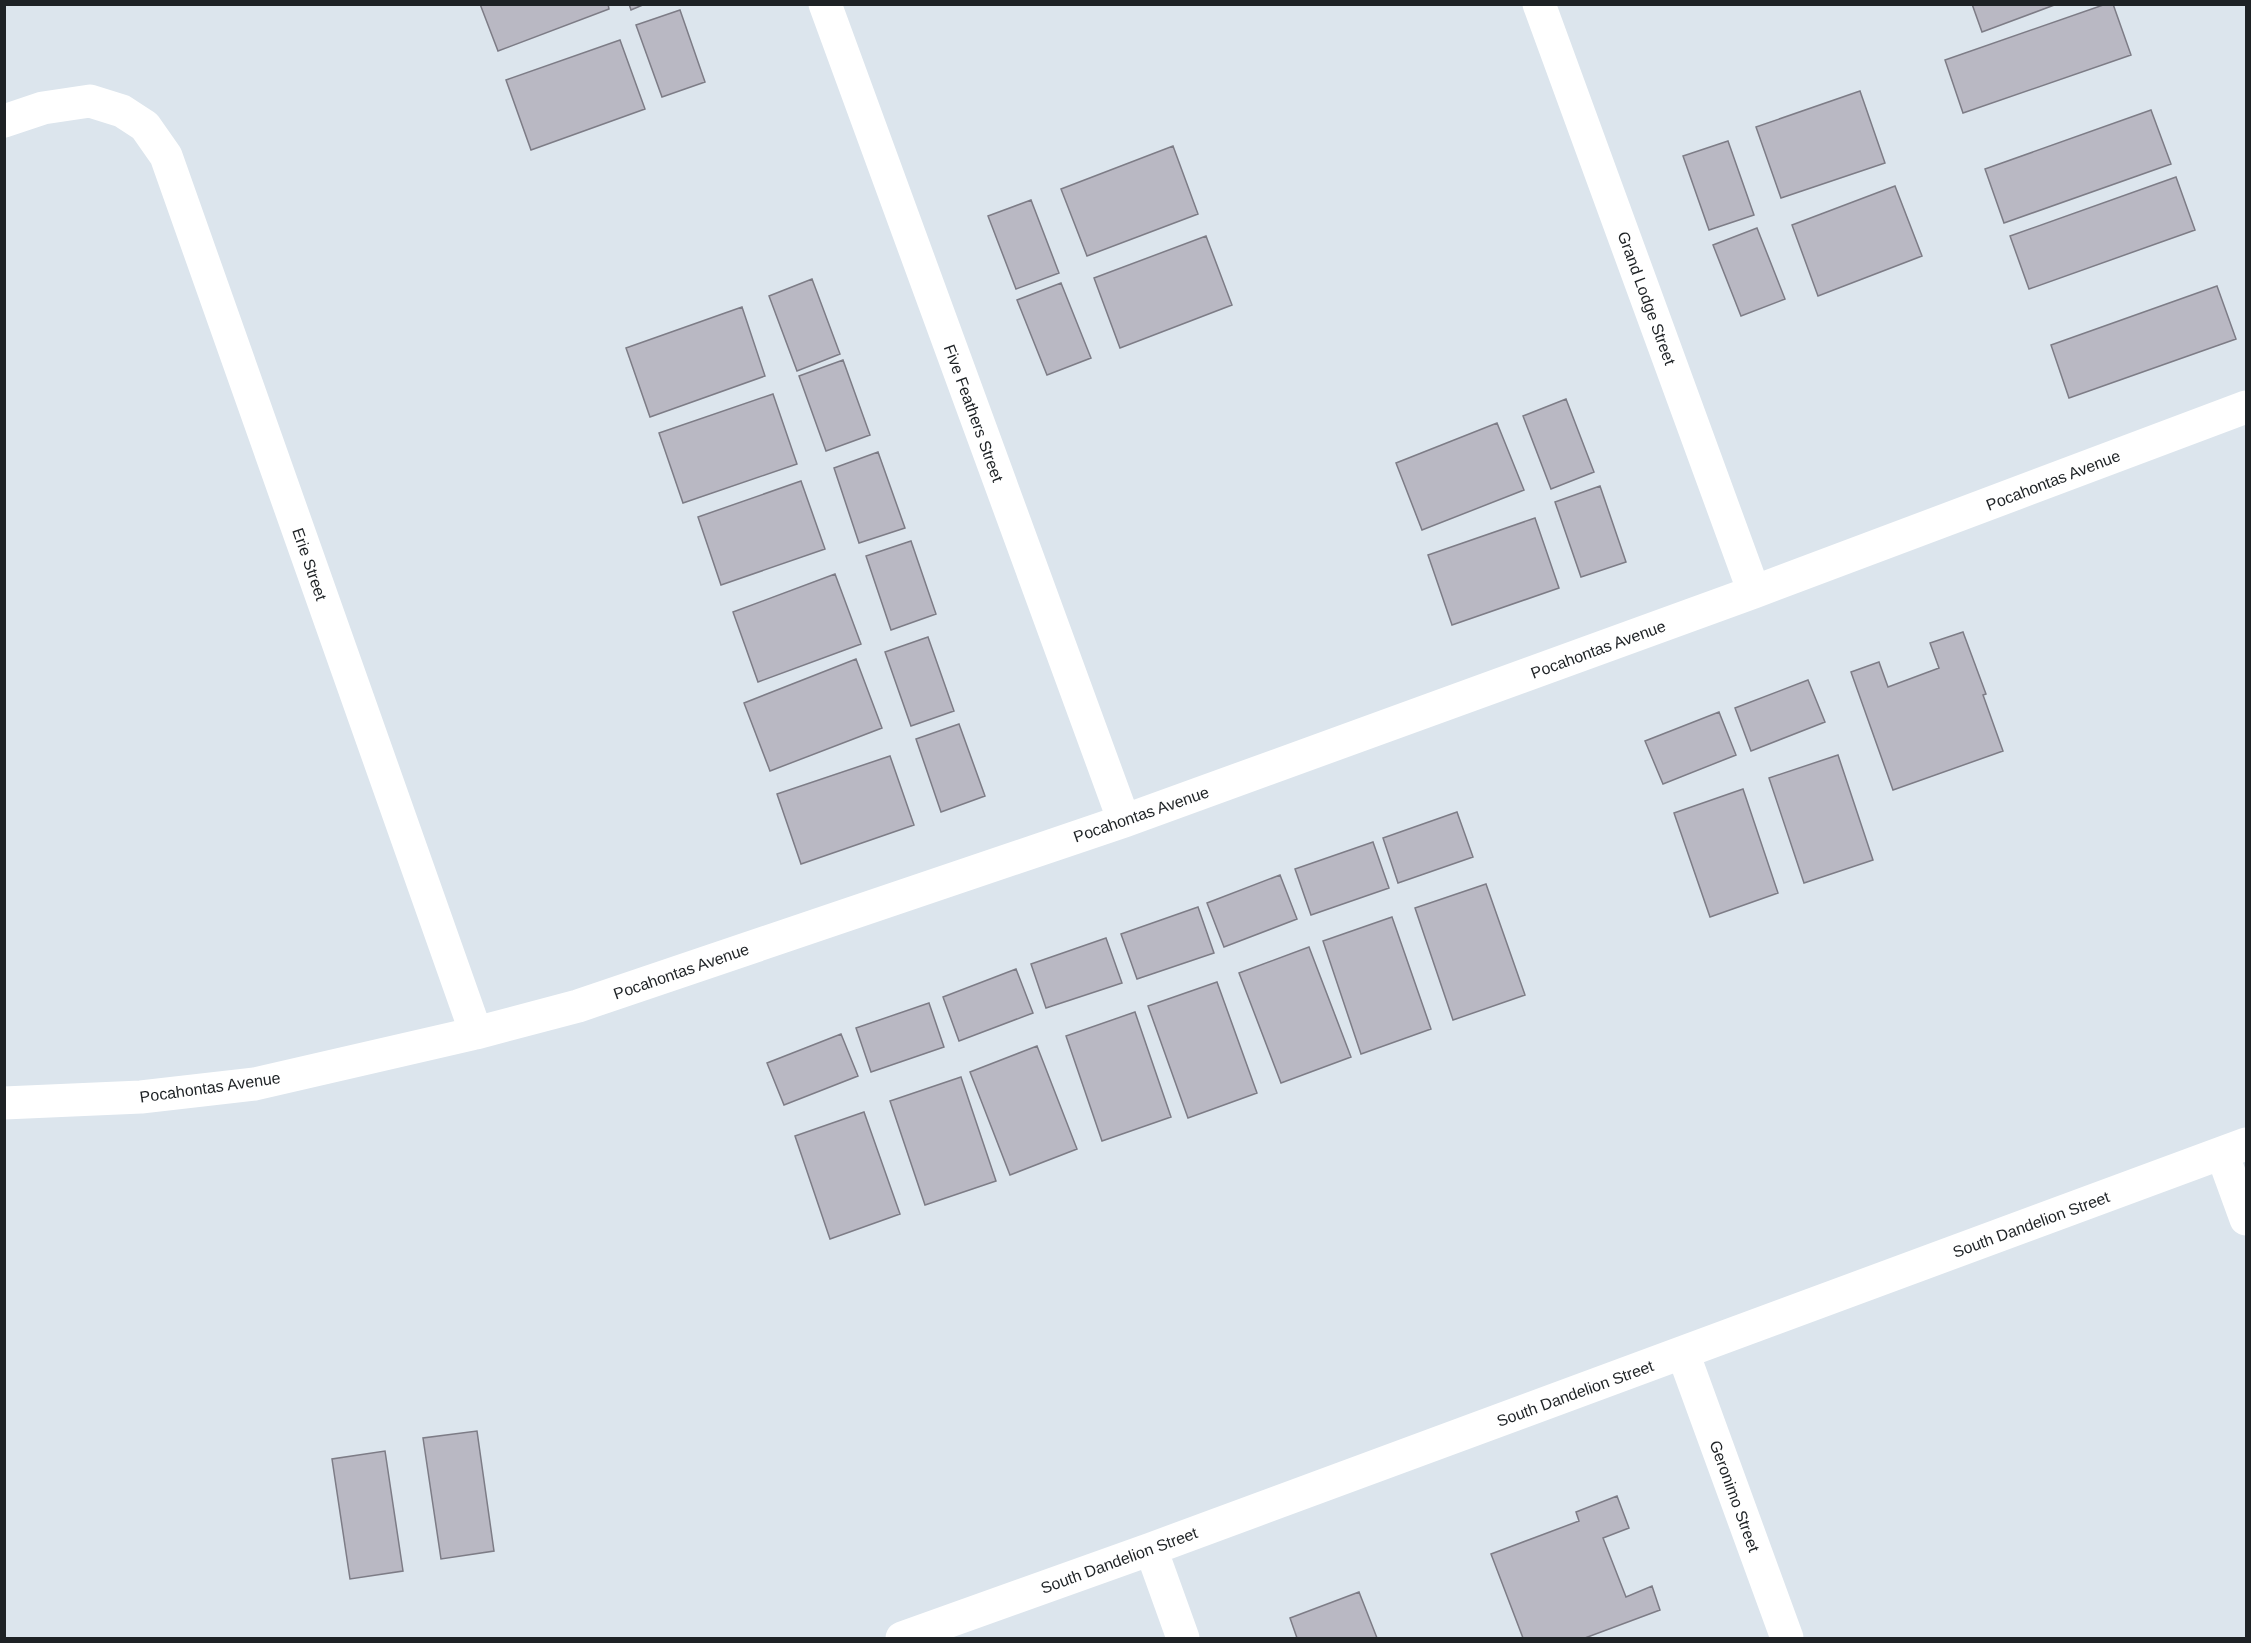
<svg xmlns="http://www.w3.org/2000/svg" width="2251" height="1643" viewBox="0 0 2251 1643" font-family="Helvetica,sans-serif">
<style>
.building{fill:#b9b8c3;stroke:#7d7c86;stroke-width:1.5}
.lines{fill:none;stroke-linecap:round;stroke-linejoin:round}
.minor{stroke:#fff;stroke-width:33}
.labels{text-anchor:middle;stroke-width:4.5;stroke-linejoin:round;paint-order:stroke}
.street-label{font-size:16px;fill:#1e2225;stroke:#fff}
</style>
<rect width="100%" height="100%" fill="#dce5ed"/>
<path class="building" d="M480,4H608L609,9L498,51Z
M629,4H645L631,10Z
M1972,4H2057L1982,32Z
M2106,4H2113L2131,55L1963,113L1945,60Z
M680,10L705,82L662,97L636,25Z
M620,40L645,109L531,150L506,80Z
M1860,91L1885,163L1781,198L1756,127Z
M2151,110L2171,164L2004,223L1985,169Z
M1728,141L1754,215L1709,230L1683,156Z
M1173,146L1198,214L1087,256L1061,189Z
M2176,177L2195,230L2029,289L2010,236Z
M1895,186L1922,256L1818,296L1792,225Z
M1031,200L1059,273L1016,289L988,216Z
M1757,228L1785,299L1741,316L1713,245Z
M1206,236L1232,305L1120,348L1094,278Z
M812,279L840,354L797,371L769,296Z
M1061,283L1091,358L1047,375L1017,300Z
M2217,286L2236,339L2069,398L2051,345Z
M742,307L765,376L650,417L626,348Z
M843,360L870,435L826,451L799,376Z
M773,394L797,464L683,503L659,433Z
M1566,399L1594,472L1551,489L1523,416Z
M1497,423L1524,490L1422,530L1396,463Z
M878,452L905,528L859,543L834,468Z
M801,481L825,549L721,585L698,517Z
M1600,486L1626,562L1581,577L1555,502Z
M1535,518L1559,588L1452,625L1428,555Z
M911,541L936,614L891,630L866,556Z
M835,574L861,644L758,682L733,612Z
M1963,632L1986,694L1983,695L2003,751L1893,790L1851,672L1879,662L1888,687L1939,668L1930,643Z
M928,637L954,711L911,726L885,652Z
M856,659L882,728L770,771L744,703Z
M1808,680L1825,722L1751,751L1735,708Z
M1719,712L1736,755L1663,784L1645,741Z
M959,724L985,796L941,812L916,739Z
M1838,755L1873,860L1804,883L1769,778Z
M890,756L914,825L801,864L777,794Z
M1743,789L1778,893L1710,917L1674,813Z
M1457,812L1473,857L1398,883L1383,838Z
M1373,842L1389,888L1311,915L1295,869Z
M1280,875L1297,919L1224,947L1207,903Z
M1486,884L1525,995L1453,1020L1415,908Z
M1198,907L1214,953L1137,979L1121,934Z
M1392,917L1431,1029L1361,1054L1323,941Z
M1106,938L1122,983L1046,1008L1031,964Z
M1309,947L1351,1057L1281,1083L1239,973Z
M1016,969L1033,1013L959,1041L943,997Z
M1217,982L1257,1093L1188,1118L1148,1006Z
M929,1003L944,1047L871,1072L856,1028Z
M1135,1012L1171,1117L1102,1141L1066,1036Z
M841,1034L858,1076L784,1105L767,1063Z
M1037,1046L1077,1149L1010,1175L970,1072Z
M961,1077L996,1181L925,1205L890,1101Z
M864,1112L900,1214L830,1239L795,1136Z
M477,1431L494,1551L441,1559L423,1438Z
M385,1451L403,1571L350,1579L332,1459Z
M1617,1496L1629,1528L1603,1538L1626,1597L1652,1586L1660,1610L1585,1638H1523L1491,1554L1579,1521L1576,1512Z
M1359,1592L1377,1638H1297L1290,1618Z"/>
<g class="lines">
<path class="minor" d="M825,4L1124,821
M1539,4L1754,592
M4,121L43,108L90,101L122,111L145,126L166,156L476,1033
M4,1103L141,1097L255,1084L476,1033L578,1006L1124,821L1754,592L2246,407
M2222,1153L2246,1219
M1683,1353L1787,1638
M1151,1549L1183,1638
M902,1638L1151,1549L2246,1144"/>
</g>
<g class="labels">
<g class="street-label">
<text transform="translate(1647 298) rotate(70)" y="6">Grand Lodge Street</text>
<text transform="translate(974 413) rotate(70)" y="6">Five Feathers Street</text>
<text transform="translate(2053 480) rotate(-21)" y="6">Pocahontas Avenue</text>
<text transform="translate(310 564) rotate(71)" y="6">Erie Street</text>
<text transform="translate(1598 649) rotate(-20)" y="6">Pocahontas Avenue</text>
<text transform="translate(1141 814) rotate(-19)" y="6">Pocahontas Avenue</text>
<text transform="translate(681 971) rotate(-19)" y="6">Pocahontas Avenue</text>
<text transform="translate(210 1087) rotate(-8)" y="6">Pocahontas Avenue</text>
<text transform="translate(2031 1224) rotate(-20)" y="6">South Dandelion Street</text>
<text transform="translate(1575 1393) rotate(-20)" y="6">South Dandelion Street</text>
<text transform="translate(1735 1496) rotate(70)" y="6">Geronimo Street</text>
<text transform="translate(1119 1560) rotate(-20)" y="6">South Dandelion Street</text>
</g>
</g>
<rect width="2251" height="1643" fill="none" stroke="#1e2225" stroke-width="12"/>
</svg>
